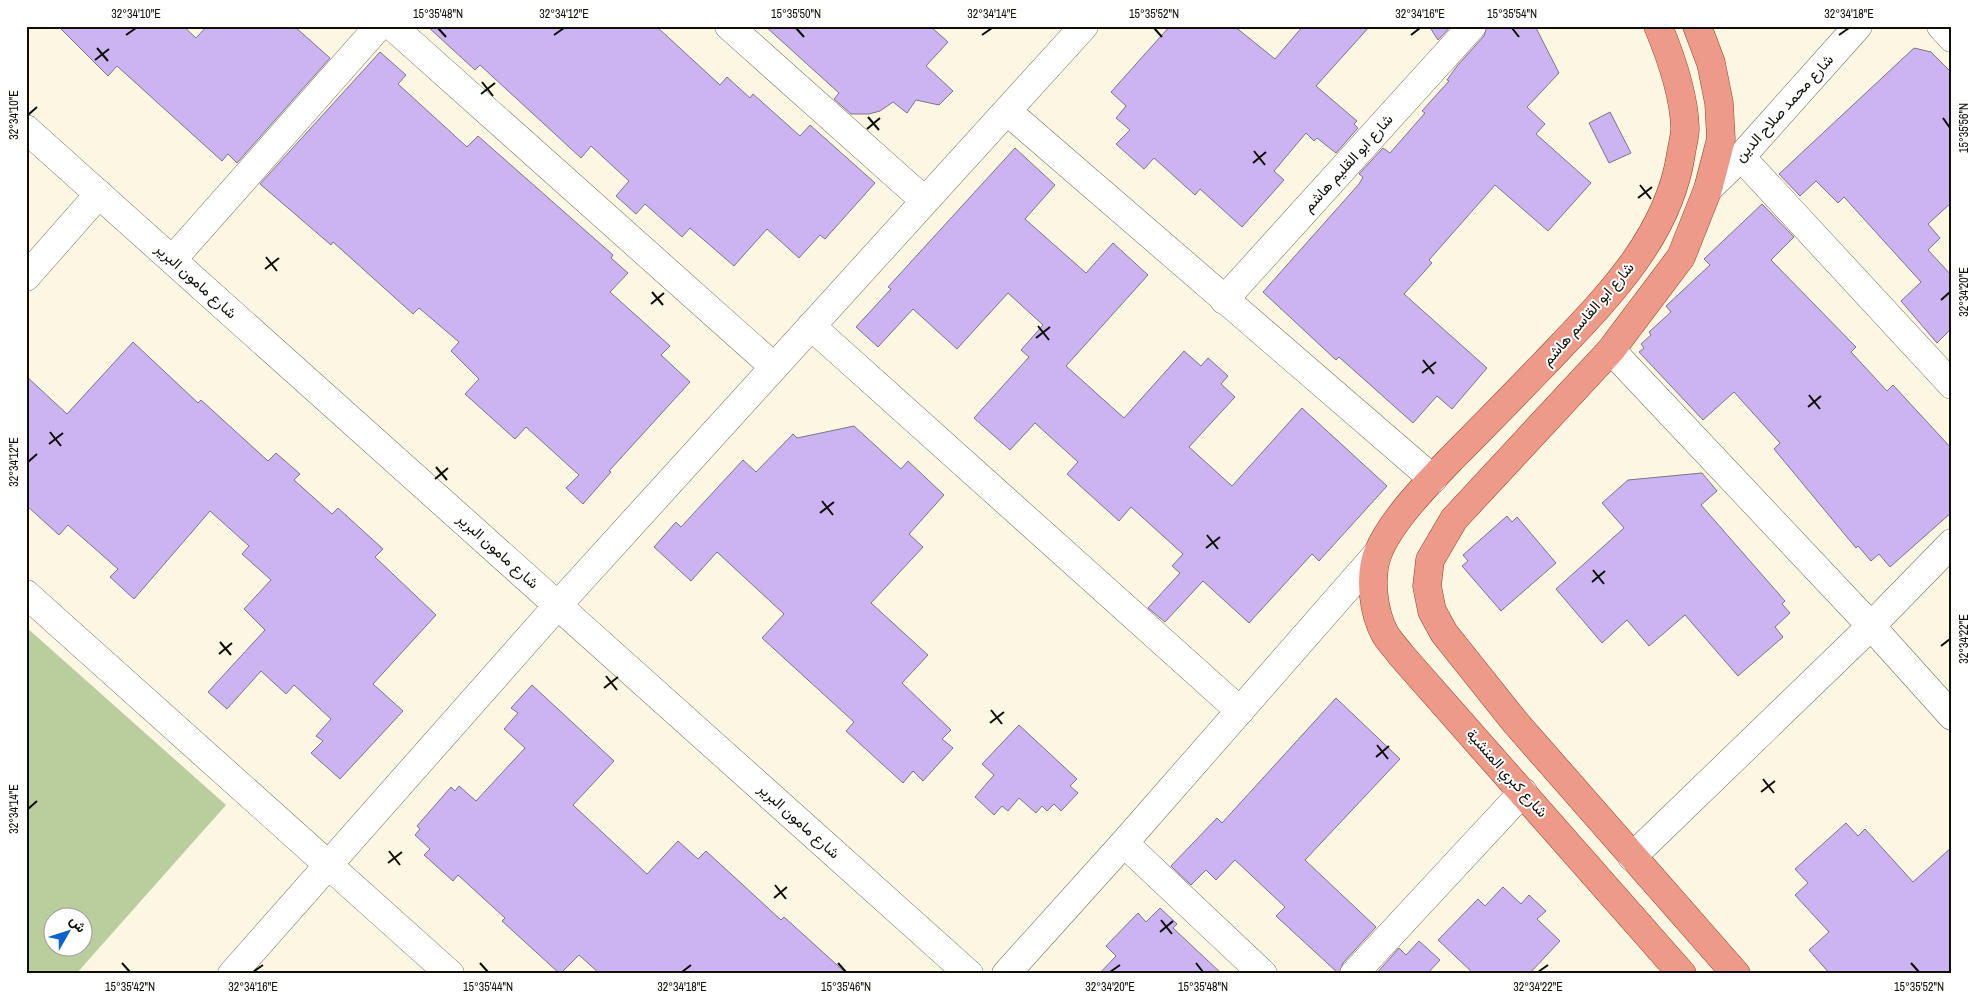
<svg xmlns="http://www.w3.org/2000/svg" width="1978" height="1000" viewBox="0 0 1978 1000" font-family="'Archivo Narrow',Vazirmatn,sans-serif">
<style>
.green{fill:#bacd9c;fill-rule:evenodd}
.building{fill:#ccb4f3;stroke:#7b7486}
.lines{fill:none;stroke-linecap:round;stroke-linejoin:round}
.minor-casing{stroke:#726e5c;stroke-width:29}
.tertiary-casing{stroke:#726e5c;stroke-width:29}
.secondary-casing{stroke:#726e5c;stroke-width:29}
.primary-casing{stroke:#973c28;stroke-width:29}
.minor{stroke:#fff;stroke-width:28}
.tertiary{stroke:#fff;stroke-width:28}
.secondary{stroke:#fff;stroke-width:28}
.primary{stroke:#ed9a89;stroke-width:28}
.ticks{fill:none;stroke:#0e0d06;stroke-width:2}
.labels{text-anchor:middle;stroke-width:4;stroke-linejoin:round;paint-order:stroke}
.street-label{font-size:15px;fill:#0e0d06;stroke:#fff}
.neatline{fill:none;stroke:#0e0d06;stroke-width:2}
.ticks-label{font-size:12px;text-anchor:middle;fill:#0e0d06}
</style>
<rect width="100%" height="100%" fill="#fcf7e2"/>
<path class="green" d="M26,627L226,805L76,974H26ZM52,918H82V948H52Z"/>
<path class="building" d="M58,26H183L196,38L207,26H294L330,58L237,163L228,154L222,161L117,66L108,76Z
M427,26H656L720,85L727,77L750,98L753,94L800,136L810,125L875,183L825,239L820,235L799,258L767,229L734,266L690,228L682,237L645,204L636,214L616,196L629,181L591,146L581,158L480,65L475,70Z
M765,26H930L948,42L926,66L953,91L939,105L916,100L907,113L893,102L880,111L869,114H851L834,99L839,93Z
M1170,26H1234L1275,59L1303,26H1370L1316,86L1357,121L1354,124L1358,128L1336,153L1317,138L1314,141L1306,133L1274,171L1284,180L1242,227L1200,189L1195,195L1154,158L1144,169L1116,144L1130,130L1116,118L1126,106L1111,92Z
M1429,26H1451L1438,40Z
M1487,26H1535L1559,73L1527,107L1545,124L1536,134L1591,183L1548,231L1495,185L1429,260L1432,263L1404,294L1487,368L1452,409L1437,396L1413,423L1339,357L1336,360L1263,292L1359,184L1363,177L1359,174L1383,148L1390,153L1425,113L1422,111L1449,81L1447,80L1457,66L1484,36Z
M1914,48L1931,52L1952,73V202L1928,224L1940,238L1928,250L1952,276V328L1937,343L1901,301L1921,282L1844,197L1838,203L1816,181L1800,196L1779,174Z
M380,52L406,75L398,84L467,147L478,136L613,255L611,258L628,273L610,292L670,346L661,355L690,382L609,471L611,472L583,504L566,488L579,475L526,427L515,439L465,394L479,379L451,351L459,342L419,308L413,314L333,242L331,245L260,184Z
M1610,112L1631,153L1609,163L1589,123Z
M1015,148L1055,185L1025,219L1086,273L1113,243L1148,275L1066,366L1124,418L1184,351L1201,366L1208,358L1228,376L1221,384L1235,397L1189,447L1232,486L1302,408L1387,486L1319,561L1312,554L1249,623L1203,581L1165,622L1148,608L1180,573L1172,566L1183,554L1131,507L1119,521L1067,474L1078,462L1035,423L1010,450L974,418L1029,357L1021,350L1043,325L1008,293L957,349L913,309L878,347L856,327L891,289L888,287Z
M1762,204L1794,237L1771,260L1853,344L1856,347L1851,352L1887,391L1893,385L1952,449V512L1890,567L1879,554L1871,561L1858,546L1856,548L1774,449L1780,443L1734,392L1703,420L1639,352L1644,348L1641,344L1651,335L1649,332L1671,312L1666,306L1710,265L1704,259Z
M133,342L198,403L201,400L268,461L276,453L300,474L294,480L332,514L338,508L383,549L375,557L436,615L373,684L403,711L340,779L311,753L323,741L316,736L331,719L294,685L286,694L261,671L227,709L208,692L265,630L244,609L271,580L242,554L249,546L210,511L134,599L110,577L118,569L68,525L59,535L26,505V376L67,414Z
M854,426L901,469L908,461L944,495L909,534L923,547L871,603L928,655L902,683L951,730L942,739L953,748L923,781L913,771L903,783L846,731L854,722L762,638L784,614L717,552L691,581L654,547L676,522L681,527L743,460L756,472L793,434L797,438Z
M1702,473L1717,491L1701,505L1785,601L1782,604L1790,613L1775,627L1783,637L1738,676L1685,615L1649,646L1627,620L1602,643L1556,589L1624,528L1602,503L1628,480Z
M1507,516L1512,522L1517,517L1556,563L1501,611L1462,566L1468,561L1463,555Z
M532,685L614,761L573,805L647,874L678,841L698,859L706,851L781,920L784,917L847,974H600L579,955L560,974L502,921L505,918L458,875L453,881L424,855L430,849L415,835L420,829L417,826L451,787L455,791L459,786L476,801L525,748L504,729L518,713L511,708Z
M1336,698L1400,759L1305,860L1376,927L1343,963L1339,974L1276,916L1285,907L1235,860L1216,880L1206,870L1191,885L1171,866L1217,818L1222,823Z
M1019,725L1077,779L1070,786L1078,793L1061,811L1054,804L1047,811L1042,806L1036,813L1019,798L1008,811L1002,806L994,815L975,797L994,775L982,764Z
M1846,823L1858,836L1865,829L1913,882L1952,847V974H1830L1809,950L1829,932L1795,895L1808,883L1795,869Z
M1503,887L1521,904L1529,895L1546,911L1537,919L1560,941L1529,974H1474L1438,940L1478,899L1485,906Z
M1160,908L1177,924L1173,928L1222,974H1099L1116,956L1106,946L1138,913L1146,922Z
M1419,941L1440,960L1427,974H1376L1399,948L1406,955Z"/>
<g class="lines">
<defs>
<path id="minor" d="M392,26L774,367
M729,26L925,201
M1941,26L1952,38
M1007,111L1433,479
M1741,157L1952,385
M172,260L379,26
M26,277L99,194
M1224,300L1472,26
M811,326L1240,711
M1611,350L1871,626L1952,716
M26,594L450,974
M1124,843L1263,974
M1632,857L1871,626L1952,543
M232,974L558,605L1084,26
M1354,974L1523,792"/>
<path id="tertiary" d="M26,129L969,974
M1006,974L1124,843L1377,554"/>
<path id="secondary" d="M1708,189L1741,157L1858,26"/>
<path id="primary" d="M1658,26C1671,57 1684,94 1685,128C1685,137 1682,146 1681,154C1668,240 1602,303 1545,363C1515,394 1485,425 1455,455C1430,481 1391,520 1378,553C1369,576 1373,612 1385,634C1389,641 1396,648 1401,655L1682,974
M1697,26L1711,63L1719,103L1721,139L1708,189L1681,257L1611,350L1454,519L1430,560L1427,586L1432,611L1444,633L1515,722L1736,974"/>
</defs>
<use href="#minor" class="minor-casing"/>
<use href="#tertiary" class="tertiary-casing"/>
<use href="#secondary" class="secondary-casing"/>
<use href="#primary" class="primary-casing"/>
<use href="#minor" class="minor"/>
<use href="#tertiary" class="tertiary"/>
<use href="#secondary" class="secondary"/>
<use href="#primary" class="primary"/>
</g>
<path class="ticks" d="M438,28L446,37M796,28L804,37M1154,28L1162,37M1512,28L1519,37M126,35L136,28M554,35L564,28M982,35L992,28M1411,35L1420,28M1839,35L1849,28M97,48L108,61M95,60L109,49M482,82L493,96M481,94L495,83M28,115L37,107M868,117L879,130M1943,118L1950,128M867,129L880,118M1254,151L1265,165M1253,163L1266,152M1640,185L1651,199M1638,198L1652,187M266,257L277,271M265,269L279,258M652,292L663,305M1941,300L1950,292M651,304L664,293M1038,326L1049,340M1036,338L1050,327M1423,360L1434,374M1422,373L1436,362M1809,395L1820,409M1808,407L1821,396M50,432L61,446M49,444L63,433M28,462L37,454M436,467L447,480M435,479L448,468M822,501L833,515M820,513L834,502M1207,535L1218,549M1206,548L1220,537M1593,570L1604,584M1592,582L1605,571M220,642L231,655M1941,646L1950,639M219,654L232,643M606,676L617,690M604,688L618,677M991,710L1002,724M990,723L1004,712M1377,745L1388,759M1376,757L1389,746M1763,779L1774,793M1761,792L1775,781M28,809L37,801M389,851L400,865M388,863L402,852M775,885L786,899M774,898L787,887M1161,920L1172,934M1160,932L1173,921M122,963L130,972M480,963L488,972M838,963L846,972M1196,963L1203,972M1911,963L1919,972M253,972L263,965M682,972L691,965M1110,972L1120,965M1538,972L1548,965"/>
<g class="labels">
<g class="street-label">
<text transform="translate(1784 108) rotate(-48)" y="5">شارع محمد صلاح الدين</text>
<text transform="translate(1348 163) rotate(-48)" y="5">شارع ابو القليم هاشم</text>
<text transform="translate(196 281) rotate(42)" y="5">شارع مامون البرير</text>
<text transform="translate(1588 314) rotate(-49)" y="5">شارع ابو القاسم هاشم</text>
<text transform="translate(498 551) rotate(42)" y="5">شارع مامون البرير</text>
<text transform="translate(1507 773) rotate(48)" y="5">شارع كبري المنشية</text>
<text transform="translate(799 821) rotate(42)" y="5">شارع مامون البرير</text>
</g>
</g>
<rect width="1978" height="1000" fill="none" stroke="#ffffff" stroke-width="55"/>
<g transform="translate(68 932) rotate(51)"><circle r="24" fill="#ffffff" stroke="#9f9e9b"/>
<path d="M0-4L9 19L0 12L-9 19Z" fill="#0d64ce"/>
<text y="-8" font-size="14" font-weight="bold" text-anchor="middle" fill="#0e0d06">ش</text>
</g>
<rect x="28" y="28" width="1922" height="944" class="neatline"/>
<g class="ticks-label">
<text x="136" y="18">32°34'10"E</text>
<text x="438" y="18">15°35'48"N</text>
<text x="564" y="18">32°34'12"E</text>
<text x="796" y="18">15°35'50"N</text>
<text x="992" y="18">32°34'14"E</text>
<text x="1154" y="18">15°35'52"N</text>
<text x="1420" y="18">32°34'16"E</text>
<text x="1512" y="18">15°35'54"N</text>
<text x="1849" y="18">32°34'18"E</text>
<text transform="translate(14 115) rotate(-90)" y="4">32°34'10"E</text>
<text transform="translate(1964 128) rotate(-90)" y="4">15°35'56"N</text>
<text transform="translate(1964 292) rotate(-90)" y="4">32°34'20"E</text>
<text transform="translate(14 462) rotate(-90)" y="4">32°34'12"E</text>
<text transform="translate(1964 639) rotate(-90)" y="4">32°34'22"E</text>
<text transform="translate(14 809) rotate(-90)" y="4">32°34'14"E</text>
<text x="130" y="991">15°35'42"N</text>
<text x="253" y="991">32°34'16"E</text>
<text x="488" y="991">15°35'44"N</text>
<text x="682" y="991">32°34'18"E</text>
<text x="846" y="991">15°35'46"N</text>
<text x="1110" y="991">32°34'20"E</text>
<text x="1203" y="991">15°35'48"N</text>
<text x="1538" y="991">32°34'22"E</text>
<text x="1919" y="991">15°35'52"N</text>
</g>
</svg>
